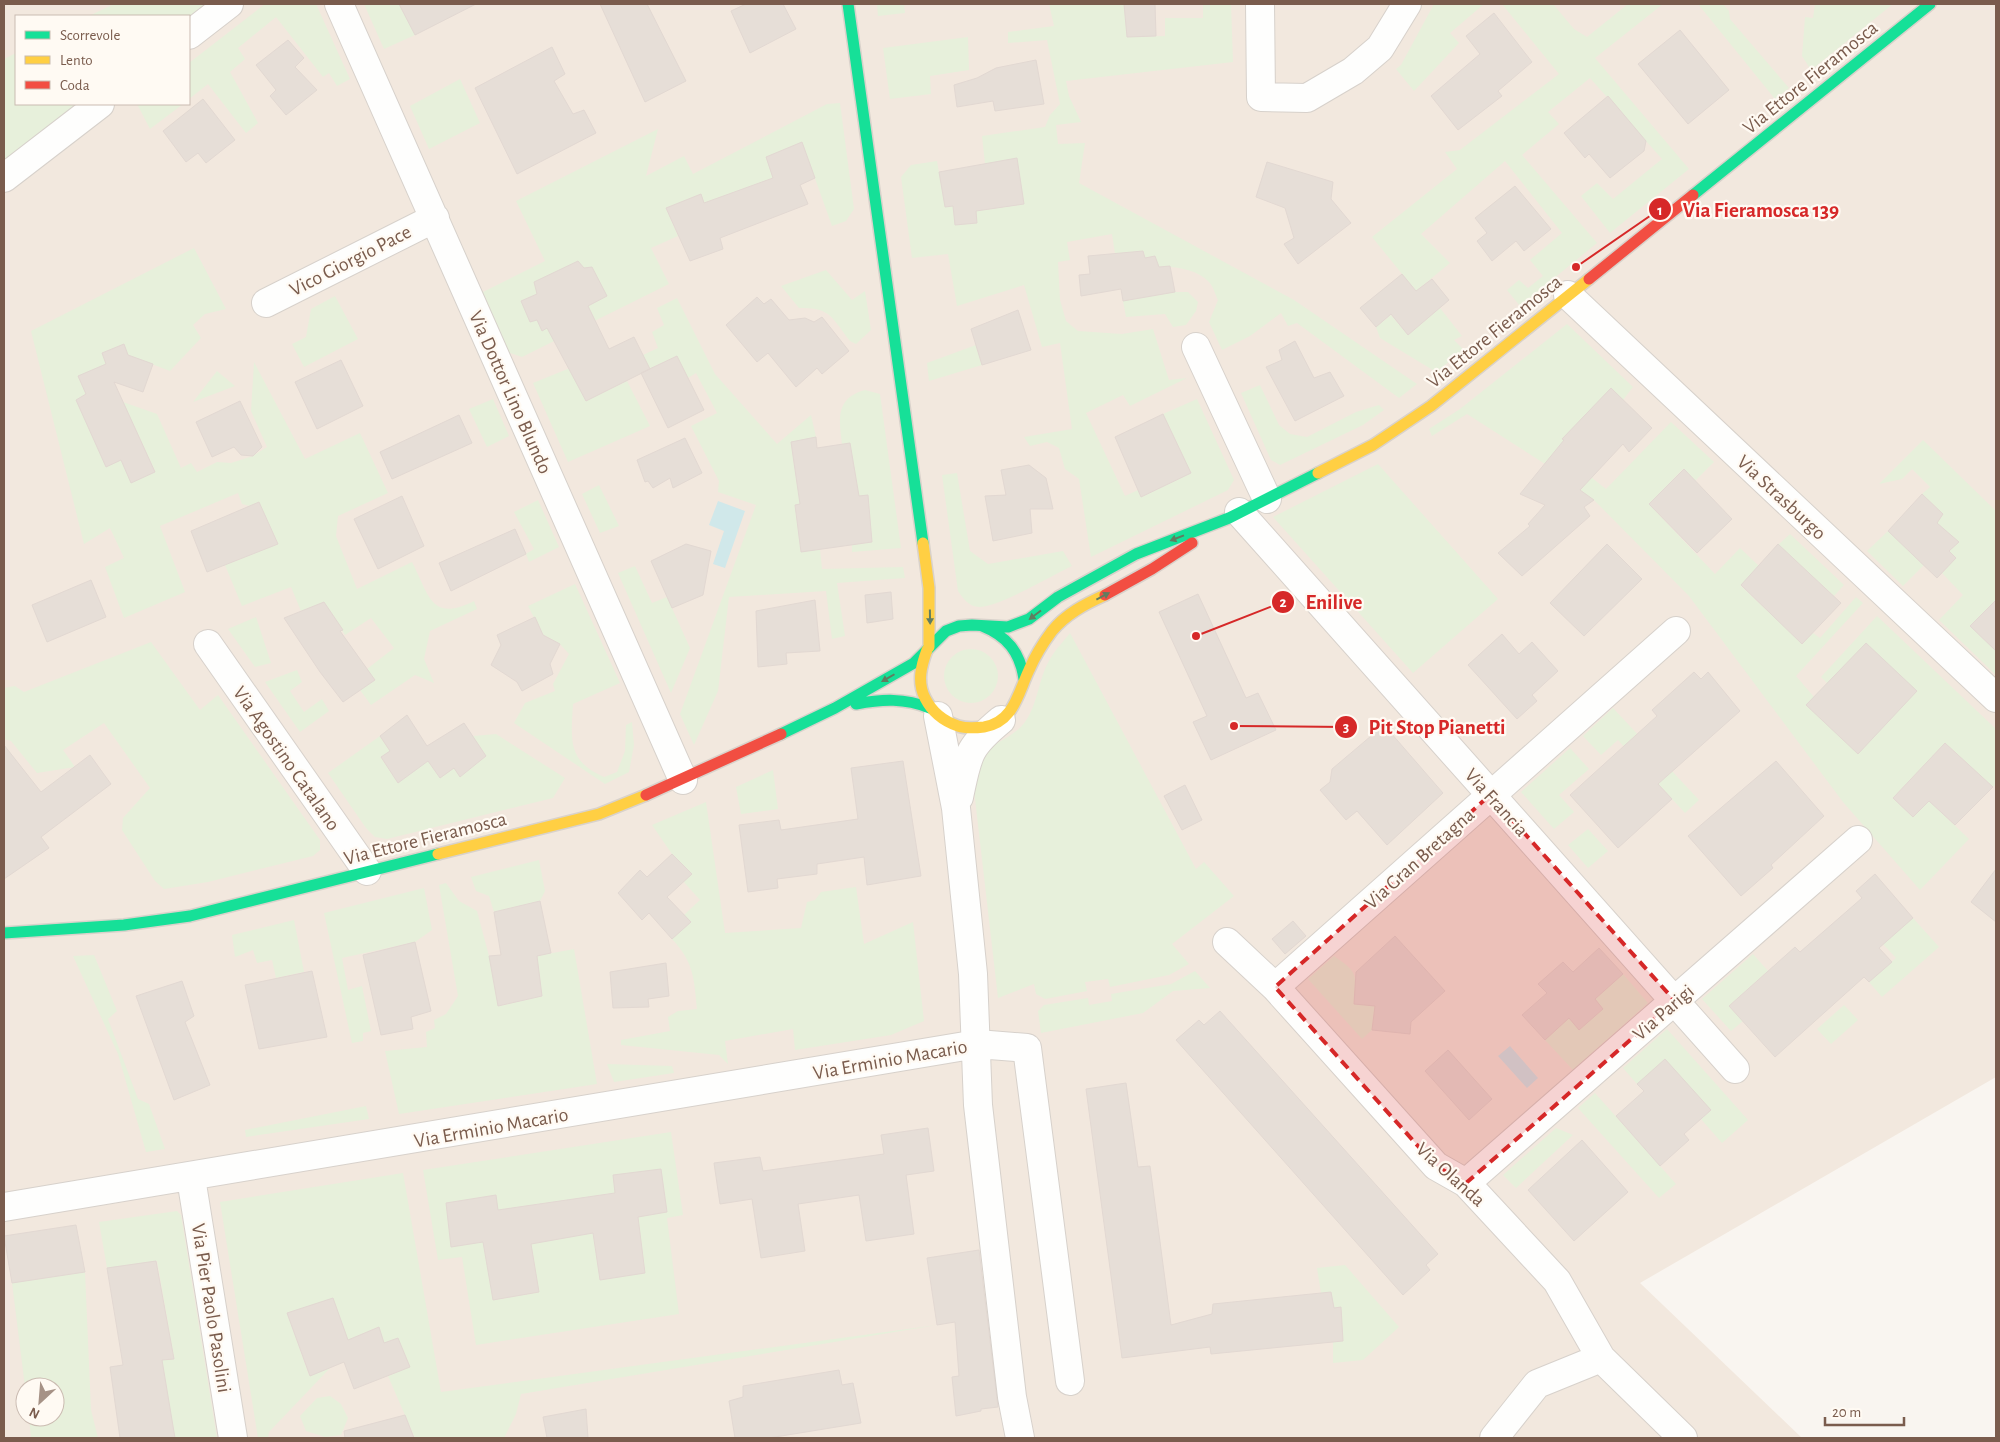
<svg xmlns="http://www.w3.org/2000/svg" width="2000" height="1442" viewBox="0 0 2000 1442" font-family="'Alegreya Sans',sans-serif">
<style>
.residential{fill:#f2e8de;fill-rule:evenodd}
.green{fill:#e7f0db;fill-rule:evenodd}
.water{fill:#d0e8ea}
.building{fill:#e6ded7;stroke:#e2d8d2}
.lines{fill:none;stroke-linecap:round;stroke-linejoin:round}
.street-casing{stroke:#d7d1cb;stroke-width:30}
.fast-casing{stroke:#d9d2cb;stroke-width:14}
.slow-casing{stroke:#d9d2cb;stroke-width:14}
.jam-casing{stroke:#d9d2cb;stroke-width:14}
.street{stroke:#fefefd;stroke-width:28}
.fast{stroke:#16e098;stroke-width:11}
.slow{stroke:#ffcf43;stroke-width:11}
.jam{stroke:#f24e42;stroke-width:11}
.oneway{fill:#617d60}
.marked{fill:#d62828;fill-opacity:0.2;stroke:#d62828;stroke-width:4;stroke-dasharray:10 6;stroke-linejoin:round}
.labels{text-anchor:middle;stroke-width:4.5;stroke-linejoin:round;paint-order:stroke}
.street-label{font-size:20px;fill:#7a5c4d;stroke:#fffaf3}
.leader{fill:none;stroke:#d62828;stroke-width:2}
.callout-dot{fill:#d62828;stroke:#fffaf3;stroke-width:2}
.mark-label{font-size:15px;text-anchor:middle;font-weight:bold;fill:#fff}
.callout-label{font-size:21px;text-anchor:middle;font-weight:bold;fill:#d62828;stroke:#fffaf3;stroke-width:4.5;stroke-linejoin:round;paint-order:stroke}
</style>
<rect width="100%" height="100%" fill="#f9f5f0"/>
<path class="residential" d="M4,4H1996V1077L1640,1283L1802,1438H4ZM16,16H189V104H16ZM25,1387H55V1417H25Z"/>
<path class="green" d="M114,4H205L189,17L89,16Z
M265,4H316L350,79L337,86L329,73L323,77L276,17L238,48L245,59L230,72L258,123L246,133L208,84L189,99V63Z
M364,4H399L415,35L384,49Z
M877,4H904L905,13L878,16Z
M1049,4H1124L1127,37L1165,36V18H1203V4H1231L1233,62L1066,81L1069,96L1081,122L1056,125L1058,144L1085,143L1079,183L1294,300L1417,384L1399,398L1297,323L1288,326L1281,313L1250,336L1222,350L1209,322L1218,300C1215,294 1213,286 1209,282C1198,270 1175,266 1159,267L1155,256L1145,258L1143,251L1115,254L1112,234L1067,242L1070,260L1058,262L1060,300L1066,321L1078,331L1122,334L1153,329L1169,380L1187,378L1130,406L1123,395L1086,413L1125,496L1138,490L1142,497L1191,473L1163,414L1197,399L1234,480L1228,490L1091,557L1079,479L1065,469L1059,448L1047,442L1030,446L1024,437L1072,429L1060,343L1042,347L1024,285L957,306L948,254L912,258L901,177L911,165L937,161L945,206H953L955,225L977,223L976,211L1024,204L1017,158L985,164L982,136L1045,127L1050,115L1060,104L1047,40L1008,43V32L1054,26Z
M1434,4H1484L1450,33L1459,43L1414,91L1396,69L1401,65Z
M1502,4H1553L1574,29L1587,37L1628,4H1663L1595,58L1689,169L1610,233L1581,196L1597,183L1613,199L1662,159L1590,78L1548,112L1559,124L1522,155L1597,243L1520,306L1507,290L1519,280L1528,288L1543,276L1530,260L1562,233L1505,161L1421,234L1450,263L1416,291L1372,237L1457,169L1445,152L1460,150L1559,74Z
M1698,4H1723L1729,11L1730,19L1789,88L1775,99Z
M1815,4H1893L1811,70L1802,56L1805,17L1813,18Z
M968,37L969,70L930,76L931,94L890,99L883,48Z
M16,53V104H82L4,166V59Z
M460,79L480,123L429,149L410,106Z
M840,103L854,209L846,221L832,226L802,142L766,157L773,178L704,203L701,194L666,208L678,236L651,248L669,284L522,357L499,349L481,293L545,261L516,201L658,129L646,176L684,156L693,174L827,104Z
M137,104H183L150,129Z
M194,248L226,309L205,314L193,325L201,338L170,371L128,355L124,344L102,353L106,364L78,377L86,394L76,400L106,467L121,460L131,482L155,471L123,402L157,414L181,468L191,463L197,472L217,462L231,463L253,456L267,447L251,411L254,362L305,459L360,433L388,493L338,516L336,536L357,589L412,562C429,595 431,623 474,601L477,609L430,631L424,659L434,683L415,675L371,705L360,690L375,680L367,669L394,648L371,618L345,635L324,602L301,611L291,587L242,606L225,565L278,544L259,503L250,506L242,504L238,493L160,526L185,592L124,618L105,567L124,558L110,528L84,544L31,331Z
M826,270L852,300L865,291L871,330L856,344L850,341C832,318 831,307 799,308L781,286Z
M1175,292H1188L1198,302L1196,311L1186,325L1173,327L1165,314L1126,317L1123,301Z
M335,296L358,339L304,367L292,344L306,337L311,309Z
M677,298L715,374L777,444L811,415L816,437L791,443L797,485L810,484L811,503L795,505L820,549L822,569L903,567L905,578L837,583L845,636L832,639L826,591L729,597L718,691L694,745L680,714L756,505L718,492L719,481L691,426L717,413L696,373L688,378L676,356L650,369L643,355L658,348L652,332L664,325L657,308Z
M1440,308L1462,336L1454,340L1464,350L1436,372L1380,338L1376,327L1391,315L1408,335Z
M1567,324L1633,387L1623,400L1563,439L1596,472L1592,478L1606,489L1671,422L1714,462L1695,481L1683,469L1649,504L1715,574L1740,548L1759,566L1741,586L1802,643L1813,633L1820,638L1856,597L1863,603L1796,676L1814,697L1827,683L1821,677L1877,616L1996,729V784L1993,787L1945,743L1893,798L1913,817L1929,801L1969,839L1920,890L1843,802L1689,596L1594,500L1545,464L1467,414L1432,436L1429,429L1460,409Z
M976,345L982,365L929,381L927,363Z
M570,368L586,401L627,381L650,426L568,462L533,383Z
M217,371L235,386L193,402Z
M1260,385L1279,425L1290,434L1307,437L1356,412L1379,405L1384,410L1363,425L1280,465L1271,460L1241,393Z
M865,390L880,394L901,548L852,552V545L872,542L868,496H859L850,443L842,444C839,420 835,398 865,390Z
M493,399L509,436L487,447L469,409Z
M1923,440L1996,511V600L1970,626L1996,651V675L1939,620L1963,595L1942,573L1956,558L1949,551L1958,542L1937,523L1943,514L1922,494L1930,487L1912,469L1902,479L1879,484Z
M1378,464L1498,599L1413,673L1273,517Z
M957,473L970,551L988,564L1063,551L1072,566C1051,576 999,607 979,607C969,607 963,598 958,591L942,475Z
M599,485L619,526L600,533L582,494Z
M538,500L559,547L529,562L526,554L534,549L514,512Z
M1888,531L1924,565L1903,586L1867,551Z
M1790,534L1844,585L1834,596L1778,545Z
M635,566L652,603L667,597L690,648L671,693L618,573Z
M575,584L620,683L573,704C571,739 567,761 604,777L617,772L625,751L626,725L632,722L634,745L629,772L605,784L514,723L525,703L555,691L553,684L569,654L560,644L543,635L528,606Z
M256,617L271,663L255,667L228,629Z
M1070,633L1196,869L1204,862L1234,896L1172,944L1189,964L1169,975L1110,987L1108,979L1085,982L1087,991L1045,999L1036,994L1034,984L998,998L974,790L981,753C996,742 1014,737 1025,722C1038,704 1038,680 1049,661C1054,651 1063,642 1070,633Z
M151,642L200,710L218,695L320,840V850L313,856L208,882L164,889L155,881L122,830L123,818L150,788L104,723L63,750L75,767L37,773L11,741L4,739V688L15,686L24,692Z
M944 676a27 27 0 1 1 54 0a27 27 0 1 1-54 0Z
M297,670L302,682L290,691L304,712L322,699L329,711L300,732L265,682Z
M1613,708L1699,800L1685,813L1618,740L1601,755L1583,736Z
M496,734L565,778L553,798L387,839L375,837L366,828L328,773L380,736L390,751L381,757L398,783L428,761L440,778L454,768L460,776L486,756L473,736Z
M1570,748L1589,769L1559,795L1574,812L1554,829L1521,792Z
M773,770L778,809L741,814L736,787Z
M706,802L725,933L801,928L807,902L815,900L821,892L856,887L864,944L913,922L924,1021L891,1035L795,1050L793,1029L725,1041L728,1064L719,1055L621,1045V1040L670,1031L668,1017L678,1011L697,1009C694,979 694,962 672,939L691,922L684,915L700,900L683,881L691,874L672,854L652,825Z
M1588,829L1608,851L1588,868L1568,845Z
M539,860L545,891L540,901L494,912L489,896L476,891L471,877Z
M446,883L459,901L477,911L489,956L499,1006L542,996L537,956L574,949L597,1084L399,1114L385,1051L427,1047L426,1032L435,1028L434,1020L446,1014L458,996L439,885Z
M424,888L432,930L415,942L342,958L348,990L362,986L371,1031L363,1033V1041L352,1043L324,913Z
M1913,918L1939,947L1882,997L1869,982L1896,958L1883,944Z
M294,920L304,972L276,978L272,960L257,963L253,950L235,957L232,935Z
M1753,954L1768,971L1729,1006L1743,1021L1731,1031L1702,999Z
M94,955L117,1011L108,1019L138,1099L149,1104L165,1149L146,1152L118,1054L73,956Z
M1334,956C1359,973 1356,974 1354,1003L1375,1006L1372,1030L1362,1039L1308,979Z
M1195,971L1210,988L1173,991L1143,1013L1041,1033L1038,1011L1044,1005L1088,998L1089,1005L1112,1001L1111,994L1171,984Z
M1623,974L1648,1003L1573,1070L1545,1040L1569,1018L1579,1030L1603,1009L1595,999Z
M1844,1005L1858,1020L1831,1044L1817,1029Z
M1667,1029L1748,1120L1722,1143L1701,1119L1711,1110L1637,1084L1623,1068Z
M607,1064L672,1066L674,1073L614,1082Z
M1595,1093L1676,1184L1659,1198L1578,1108Z
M366,1106L369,1119L246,1137L245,1130Z
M1556,1128L1573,1135L1516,1188L1503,1175Z
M671,1132L683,1215L667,1218L679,1314L476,1345L462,1257L438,1260L423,1170ZM661,1169L667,1211L625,1220L626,1232H640L645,1273L600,1280L593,1233L531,1244L539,1292L494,1300L499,1239L451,1247L446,1203L495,1195L498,1210L615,1193Z
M403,1173L441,1392L937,1325L521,1394L516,1414L504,1438H415L388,1376L410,1366L398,1338L384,1343L378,1327L348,1340L332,1299L287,1313L309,1375L331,1367L269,1432L268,1438H258L220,1202Z
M177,1211L181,1215L217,1438H175L162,1360L174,1358L157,1261L107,1268L99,1222Z
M1345,1265L1399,1327L1363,1360L1333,1363V1342L1343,1340L1341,1308H1334L1331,1292L1321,1293L1317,1268Z
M85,1272L91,1410L98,1438H31L29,1417H55V1387H25L12,1283Z
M330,1396L341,1404L348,1418L341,1435L325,1437L306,1431L300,1416L317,1398Z"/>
<path class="water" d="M718,501L745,511L725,568L713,564L724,531L709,525Z
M1510,1046L1538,1078L1527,1088L1498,1056Z"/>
<path class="building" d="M399,4H476L415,35Z
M600,4H647L686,81L645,102Z
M746,4H783L796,29L750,53L731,11Z
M1124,4H1155L1156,36L1127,37Z
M1494,13L1532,62L1498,91L1502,96L1458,130L1431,96L1480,54L1466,36Z
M1680,30L1729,90L1688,124L1638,64Z
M288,40L304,58L295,67L317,90L286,115L270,96L276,90L256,65Z
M552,47L565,74L554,81L573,114L584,110L596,133L517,174L475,88Z
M1036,60L1044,104L995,111L993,101L957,107L954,85L977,78L996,68Z
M1608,96L1646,141L1644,151L1610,178L1589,154L1585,158L1564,133Z
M203,99L235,140L206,163L198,153L186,162L163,131Z
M802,142L815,178L800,185L808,204L720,238L723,249L690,261L666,208L701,194L704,203L773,178L766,157Z
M1017,158L1024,204L976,211L977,223L955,225L953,206L945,207L939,172Z
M1267,162L1333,182L1331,199L1351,223L1298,264L1284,244L1294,238L1285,208L1256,197Z
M1515,186L1551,229L1524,251L1516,241L1492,261L1477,241L1487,233L1475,218Z
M1143,251L1145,258L1155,256L1159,267L1170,266L1175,292L1123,301L1121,289L1081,296L1079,275L1090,274L1088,256Z
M578,261L584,268L592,267L607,296L588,306L609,349L634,337L650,369L586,401L547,328L542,331L537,320L530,322L521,301L537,294L534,282Z
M1402,274L1416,291L1432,279L1449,300L1408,335L1391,314L1376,327L1360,308Z
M757,297L764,304L771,299L789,320L805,318L814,322L822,317L849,351L822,374L817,368L796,387L768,353L757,362L726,325Z
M1018,310L1031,350L982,365L971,329Z
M1295,341L1314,378L1330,372L1344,396L1295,421L1266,367L1282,360L1279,350Z
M124,344L128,355L153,364L143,392L114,382L155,472L131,483L121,460L106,467L76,400L86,394L78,376L106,364L102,353Z
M677,356L704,410L668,428L641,373Z
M341,360L363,406L317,429L295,382Z
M1611,388L1652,428L1629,452L1623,444L1580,490L1594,500L1584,507L1590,516L1522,576L1498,553L1530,526L1528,524L1545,505L1520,494L1564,440L1562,439Z
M240,401L262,447L253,456L241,455L234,447L212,457L196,422Z
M1163,414L1191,473L1141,497L1115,437Z
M459,415L472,443L392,479L380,452Z
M816,437L817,448L850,443L859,496L868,495L872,542L801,552L795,505L800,504L791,442Z
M685,438L702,473L673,488L670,478L653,488L648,481L645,482L637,460Z
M1029,465L1046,478L1053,509H1030L1032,533L993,541L985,496L1006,495L1001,470Z
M1684,469L1732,519L1697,553L1649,504Z
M1922,494L1943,514L1937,523L1959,542L1949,551L1956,558L1937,578L1888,531Z
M402,496L424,546L378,569L354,519Z
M259,502L278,544L207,572L191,531Z
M515,529L526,554L451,591L439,563Z
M686,544L711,551L703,595L672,608L651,561Z
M1607,544L1642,579L1584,636L1550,603Z
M1778,544L1841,603L1802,644L1741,585Z
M91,580L106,617L47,642L32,605Z
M891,592L893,619L867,623L865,595Z
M1198,594L1246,698L1258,693L1276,730L1211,760L1193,722L1207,716L1159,612Z
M815,600L820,651L786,653L787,664L758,667L756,611Z
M1996,600V651L1970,626Z
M324,602L343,630L340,631L375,680L343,702L320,672L284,618Z
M535,617L543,635L560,644L550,664L553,674L522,691L517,682L491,665L501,645L497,635Z
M1502,634L1519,654L1532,642L1558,671L1532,695L1537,701L1517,719L1468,665Z
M1866,643L1917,691L1858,754L1806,705Z
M1694,672L1701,679L1708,672L1740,711L1658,784L1672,799L1618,848L1570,795L1657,716L1652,710Z
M407,715L427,746L464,723L486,756L460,777L454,768L440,778L428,761L398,783L381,757L390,751L380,736Z
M1384,725L1443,793L1387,845L1357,811L1346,820L1320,790L1330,782L1332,769Z
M1945,743L1993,787L1955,825L1929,801L1913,817L1893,798Z
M4,745L41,792L90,755L111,784L41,837L49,848L4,879Z
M903,761L921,876L867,885L864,857L817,864V874L777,879L778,888L748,892L739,825L779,820L781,830L858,819L851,768Z
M1776,761L1824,816L1771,865L1773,868L1741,896L1688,836Z
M1185,785L1202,820L1182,830L1164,796Z
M672,854L692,874L667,897L691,922L672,939L649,913L642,920L618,893L640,870L647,877Z
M1996,869V922L1971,902Z
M1875,874L1913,918L1879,948L1892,962L1869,982L1864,977L1775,1057L1729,1006L1795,947L1800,952L1862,898L1856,891Z
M540,901L551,953L537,956L542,996L498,1006L489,956L501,955L494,912Z
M1293,921L1306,936L1285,954L1272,939Z
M1395,936L1445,991L1411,1022L1410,1034L1372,1030L1375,1006L1354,1004L1356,972Z
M415,942L431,1011L411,1017L413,1029L381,1035L363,955Z
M1599,948L1623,974L1595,999L1603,1009L1579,1030L1569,1018L1545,1040L1522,1015L1547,993L1538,984L1563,962L1573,972Z
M666,963L669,996L648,999L649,1007L613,1008L610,972Z
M312,971L327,1037L259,1049L245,985Z
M182,981L194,1016L185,1022L210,1085L174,1100L136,996Z
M1220,1011L1438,1254L1426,1265L1430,1270L1403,1295L1176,1040L1199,1020L1204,1025Z
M1448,1050L1492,1099L1469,1120L1425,1071Z
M1665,1059L1711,1110L1684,1134L1689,1140L1660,1166L1616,1116L1644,1091L1637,1084Z
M1126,1083L1138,1167L1150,1166L1171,1325L1212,1314L1213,1304L1331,1292L1334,1308L1341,1307L1343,1341L1211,1354L1210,1347L1122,1358L1086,1089Z
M928,1128L934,1171L906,1175L914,1234L866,1241L859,1195L798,1204L805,1251L761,1258L752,1199L720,1204L714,1163L760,1157L763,1171L884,1154L881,1135Z
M1582,1140L1628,1192L1574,1241L1528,1190Z
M661,1169L667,1212L638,1217L645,1273L600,1280L593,1233L531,1244L539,1292L493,1300L483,1242L451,1247L446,1203L496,1195L498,1210L615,1193L613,1175Z
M76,1225L85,1272L12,1283L4,1236Z
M979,1250L998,1407L981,1409V1411L956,1416L952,1377L959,1376L955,1322L937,1325L927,1258Z
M156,1261L174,1359L162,1360L175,1438H120L110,1367L123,1365L107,1268Z
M333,1298L348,1340L379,1327L384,1343L398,1338L410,1367L354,1389L344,1362L310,1376L287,1313Z
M839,1370L842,1385L853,1383L861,1423L769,1438H735L729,1401L743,1397V1386Z
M586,1409L588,1438H547L543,1417Z
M405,1415L414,1438H345L344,1431Z"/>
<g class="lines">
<defs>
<path id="street" d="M339,4L683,780
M1260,4L1261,97L1307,98L1353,71L1380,48L1407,4
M189,35L229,4
M4,178L100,104
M1568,295L1996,698
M266,303L435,218
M1196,347L1267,499
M1239,512L1735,1069
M208,644L367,871
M938,716L956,808L973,974L978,1105L1012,1397L1020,1438
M959,797C968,755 967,748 1001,720
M1227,942L1275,987L1436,1166L1466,1183L1557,1281L1601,1358L1683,1438
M1275,987L1676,631
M191,1178L233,1438
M1466,1183L1858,840
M4,1207L977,1044L1027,1048L1070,1381
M1494,1438L1537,1384L1601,1358"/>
<path id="fast" d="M848,4L923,543
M1693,195L1930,4
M982,626C1007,636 1020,652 1024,679
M856,704C883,699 904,698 930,708
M781,734L835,708L914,663L946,631L959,626L972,625L1008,627L1029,619L1058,597L1136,554L1229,518L1318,473
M4,933L124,925L190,916L438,854"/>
<path id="slow" d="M1318,473L1373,445L1431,406L1589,279
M923,543L929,588V647
M927,650C921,666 917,682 925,698C932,712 943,721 958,726C967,729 976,728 984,727C1014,722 1018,693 1029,670C1035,656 1043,643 1052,631C1066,614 1085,604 1105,595
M438,854L599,814L646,795"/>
<path id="jam" d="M1589,279L1693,195
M1105,595L1152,569L1192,543
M646,795L781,734"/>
</defs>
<use href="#street" class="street-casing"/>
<use href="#fast" class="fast-casing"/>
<use href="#slow" class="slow-casing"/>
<use href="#jam" class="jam-casing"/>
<use href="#street" class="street"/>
<use href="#fast" class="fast"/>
<use href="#slow" class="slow"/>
<use href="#jam" class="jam"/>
</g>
<defs><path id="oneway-solid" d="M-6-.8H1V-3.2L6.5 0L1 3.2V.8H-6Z" transform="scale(1.25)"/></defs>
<g class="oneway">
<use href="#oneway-solid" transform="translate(1177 538) rotate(159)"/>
<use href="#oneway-solid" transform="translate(1103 596) rotate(-28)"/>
<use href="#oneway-solid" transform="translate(1035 615) rotate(143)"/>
<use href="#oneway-solid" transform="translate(930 617) rotate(89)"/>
<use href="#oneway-solid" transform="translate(888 678) rotate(150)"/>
</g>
<path class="marked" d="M1490,795L1675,1001L1466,1183L1436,1166L1275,987Z"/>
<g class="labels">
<g class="street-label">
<text transform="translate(1810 77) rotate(-39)" y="7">Via Ettore Fieramosca</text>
<text transform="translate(350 260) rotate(-27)" y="7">Vico Giorgio Pace</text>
<text transform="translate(1494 331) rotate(-39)" y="7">Via Ettore Fieramosca</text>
<text transform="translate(511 392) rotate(66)" y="7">Via Dottor Lino Blundo</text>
<text transform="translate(1782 497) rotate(43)" y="7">Via Strasburgo</text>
<text transform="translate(287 758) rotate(55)" y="7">Via Agostino Catalano</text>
<text transform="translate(1497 802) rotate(48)" y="7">Via Francia</text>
<text transform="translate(425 838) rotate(-14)" y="7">Via Ettore Fieramosca</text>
<text transform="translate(1419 858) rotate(-42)" y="7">Via Gran Bretagna</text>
<text transform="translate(1663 1012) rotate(-41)" y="7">Via Parigi</text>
<text transform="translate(890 1059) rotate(-10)" y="7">Via Erminio Macario</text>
<text transform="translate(491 1127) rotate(-10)" y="7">Via Erminio Macario</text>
<text transform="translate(1451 1174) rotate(42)" y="7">Via Olanda</text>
<text transform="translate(212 1308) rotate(81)" y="7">Via Pier Paolo Pasolini</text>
</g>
</g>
<path class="leader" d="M1576 267L1660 209M1196 636L1283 602M1234 726L1346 727"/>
<g class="callout-dot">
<circle cx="1576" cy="267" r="5"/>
<circle cx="1196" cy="636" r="5"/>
<circle cx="1234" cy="726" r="5"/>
<circle cx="1660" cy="209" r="12"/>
<circle cx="1283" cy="602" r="12"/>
<circle cx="1346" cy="727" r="12"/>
</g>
<g class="mark-label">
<text x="1660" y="215">1</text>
<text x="1283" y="607">2</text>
<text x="1346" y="732">3</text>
</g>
<g class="callout-label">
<text x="1761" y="217">Via Fieramosca 139</text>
<text x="1334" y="609">Enilive</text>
<text x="1437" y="734">Pit Stop Pianetti</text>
</g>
<rect width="2000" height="1442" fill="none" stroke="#7a5c4d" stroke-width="10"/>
<rect x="15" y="15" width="175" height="90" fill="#fffaf3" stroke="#cabbb1"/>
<rect x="25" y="31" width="25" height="8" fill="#16e098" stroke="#cabbb1"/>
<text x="60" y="40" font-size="15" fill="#7a5c4d">Scorrevole</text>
<rect x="25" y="56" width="25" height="8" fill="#ffcf43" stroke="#cabbb1"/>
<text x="60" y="65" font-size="15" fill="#7a5c4d">Lento</text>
<rect x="25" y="81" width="25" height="8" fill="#f24e42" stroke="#cabbb1"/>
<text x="60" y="90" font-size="15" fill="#7a5c4d">Coda</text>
<g transform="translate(40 1402) rotate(206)"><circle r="24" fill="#fffaf3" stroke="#cabbb1"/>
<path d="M0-4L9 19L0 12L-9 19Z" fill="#a69286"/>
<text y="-8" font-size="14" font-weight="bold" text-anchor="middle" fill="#7a5c4d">N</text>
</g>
<path d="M1825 1417v8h79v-8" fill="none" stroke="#7a5c4d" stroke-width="2.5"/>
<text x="1832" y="1417" font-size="15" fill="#7a5c4d" stroke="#fffaf3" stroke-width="4" paint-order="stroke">20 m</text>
</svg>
